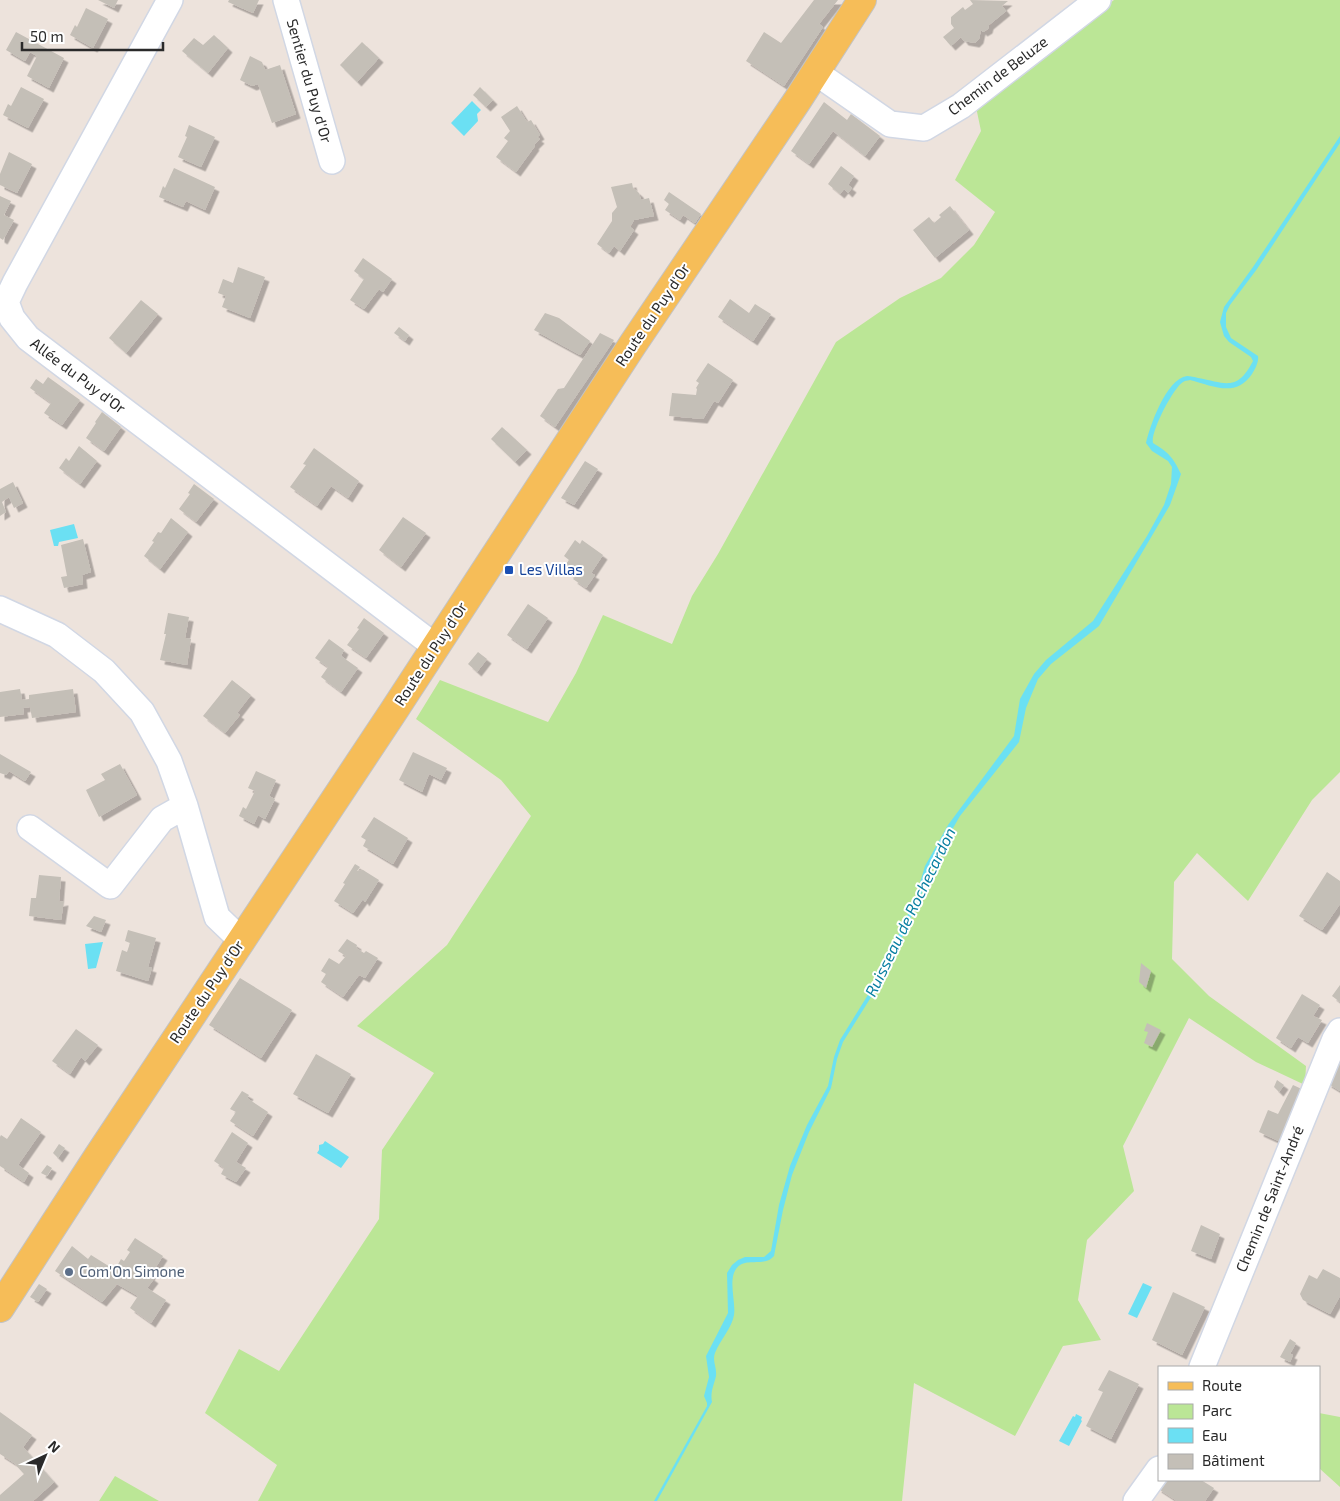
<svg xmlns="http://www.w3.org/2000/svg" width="1340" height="1501" viewBox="0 0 1340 1501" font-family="'Exo 2',sans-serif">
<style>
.green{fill:#bbe696}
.water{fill:#6be0f3}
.building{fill:#c4bfb7;filter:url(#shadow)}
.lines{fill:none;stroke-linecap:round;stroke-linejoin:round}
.minor-casing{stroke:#d1d7e4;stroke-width:28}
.major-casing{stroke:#c3c3c3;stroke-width:30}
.minor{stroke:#fff;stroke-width:25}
.major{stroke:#f6bd58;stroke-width:28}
.transit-dot{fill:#1a4fb4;stroke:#fff;stroke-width:2}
.service-dot{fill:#5c6f8a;stroke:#fff;stroke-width:2}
.labels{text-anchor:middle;stroke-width:4;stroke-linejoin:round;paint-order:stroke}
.street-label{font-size:15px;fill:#2a2a2a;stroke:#fff}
.transit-label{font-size:15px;fill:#164399;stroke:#fff;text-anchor:start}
.service-label{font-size:15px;fill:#4e5e75;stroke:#fff;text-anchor:start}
.water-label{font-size:16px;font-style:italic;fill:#087fa1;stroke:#fff}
</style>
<defs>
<filter id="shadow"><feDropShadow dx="4.5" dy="4.5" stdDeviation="0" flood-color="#0004"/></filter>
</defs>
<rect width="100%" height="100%" fill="#ede3dc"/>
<path class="green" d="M1114,0H1340V772L1312,800L1248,901L1197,853L1174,882L1172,959L1209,996L1306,1066L1305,1085L1256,1062L1189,1018L1123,1146L1134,1191L1087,1240L1078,1300L1101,1340L1063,1346L1015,1436L914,1383L902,1501H258L277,1465L205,1413L239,1349L279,1371L379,1219L382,1150L434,1073L357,1026L447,945L531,816L501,780L416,719L440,680L548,722L576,673L603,615L672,644L692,596L718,554L836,342L900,298L941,278L974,245L995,212L955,180L981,131L976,107Z
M1319,1413L1340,1417V1487L1319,1468Z
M115,1476L159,1501H99Z"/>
<path class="water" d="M472,101L481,110L477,114L478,121L464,136L451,123Z
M1340,136V143L1257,269L1230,305L1226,313V327L1231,338L1258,356C1259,362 1255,369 1252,374C1236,398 1213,386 1190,380C1187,381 1186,380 1183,382C1173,388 1150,433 1153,443C1168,452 1173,457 1181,474L1170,505L1099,626L1051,664L1038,679L1026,708L1019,742L960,816L930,868L924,888L893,958L878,986L843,1042L837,1059L831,1088L809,1132L792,1175L783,1210L774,1256C764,1268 745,1256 736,1269C728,1280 736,1302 734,1315C732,1328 720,1340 715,1353C712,1361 717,1367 716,1376C714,1385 710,1392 712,1402L657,1501H654L707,1406V1403L704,1396L709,1377L706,1356L728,1313L727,1273L732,1265L738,1260L745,1257H764L771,1251L779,1205L790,1166L807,1125L828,1086L834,1057L840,1040L879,977L915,899L925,866L948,825L1014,736L1020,699L1034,674L1046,660L1093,621L1147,536L1164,505L1171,484L1172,467L1168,461L1152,451L1146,443C1150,426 1166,379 1187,376C1190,376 1195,377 1198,378C1226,383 1237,392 1253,361L1251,357L1229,342L1224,336L1220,322L1224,307L1253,267Z
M74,524L78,538L59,542L58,546H54L50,530Z
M103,942L96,968L88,969L85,944Z
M325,1141L349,1157L341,1168L317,1153L319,1150V1145L323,1144Z
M1143,1283L1152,1287L1137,1318L1128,1314Z
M1076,1414L1082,1417L1081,1420L1082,1421L1069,1446L1059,1441L1073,1416L1075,1417Z"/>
<path class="building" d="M98,0H118L114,8Z
M229,0H259L253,13L228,2Z
M814,0H838L819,24L823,27L784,86L746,61L764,32L781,43Z
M970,0L1008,1L1002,6L1006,11L989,25L988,29L983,32L981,30L979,39L975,43L964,41L961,37L951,46L943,37L954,28L951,24V17L963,7L965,10L973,4Z
M86,8L108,19L93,48L70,35L75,25L77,27Z
M16,32L64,58L49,88L27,76L37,56L30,52L25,61L6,50Z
M214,35L228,48L208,73L182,51L194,38L203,45Z
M362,42L379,58L357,82L340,65Z
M250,56L262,62L265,70L280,65L296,114L272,123L258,84L252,86L240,80Z
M21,87L44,99L28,128L3,115L8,104L11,106Z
M480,87L493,100L486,107L473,95Z
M824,102L847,120L851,114L880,136L865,156L833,131L809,164L791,151Z
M517,106L527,122L531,120L540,135L537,137L540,139L534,145L535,146L516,172L496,157L508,141L504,138L510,131L501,117Z
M189,125L215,137L201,167L178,157L187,137L185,136Z
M9,152L32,164L17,193L0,185V174Z
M841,166L854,176L848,185L852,188L848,193L844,189L840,194L828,184Z
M174,168L215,187L205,210L186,201L183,207L159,197L163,186L165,188Z
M632,183L633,188L639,193L641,200L649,198L654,216L634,220L630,227L634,230L620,251L614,246L609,253L597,244L612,221V213L617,207L611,187Z
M669,192L701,214L695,223L683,215L680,220L665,210L669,204L664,200Z
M0,196L11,201L4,215L14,220L3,240L0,238Z
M950,206L969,230L935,258L913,230L929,217L934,223L941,217L939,215Z
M363,258L392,279L383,292L379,289L364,309L350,300L364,279L354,271Z
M238,267L265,277L250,318L222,307L226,296L218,293L223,279L233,283Z
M730,299L749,313L755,304L771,314L753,341L718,317Z
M141,300L158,314L126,353L109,338Z
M545,313L559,318L590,341L580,355L534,330Z
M399,327L409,335L405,341L394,333Z
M600,333L614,340L555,427L540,416L558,389L564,388Z
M708,363L733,380L718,403L714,401L703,419L669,416L672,393L696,395L697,389L696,388L699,383L696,381Z
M48,377L80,400L62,425L44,413L51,403L30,388L36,379L43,384Z
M102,412L121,427L104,451L86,438L96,423L95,422Z
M502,427L527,450L515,462L491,439Z
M79,446L97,461L80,484L59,468L66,458L69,461Z
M314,448L359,481L348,498L331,486L317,506L290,487L306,465L303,464Z
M585,461L598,469L574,505L561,498Z
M13,482L23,503L14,508L9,497L2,502L6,512L0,516V489Z
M194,484L214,499L196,522L179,509L190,494L188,493Z
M403,517L426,533L401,567L379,550Z
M171,518L188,532L160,569L144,556L154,542L152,541L158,532L161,533Z
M83,539L91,572L82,575L83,584L64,588L61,577L67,576L61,545Z
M575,540L580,544L582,540L603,555L591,573L595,575L586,588L573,579L575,577L563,568L569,560L564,556Z
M528,604L548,618L527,649L507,635Z
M168,613L189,617L185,638L191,639L187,665L160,660L166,634H164Z
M364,618L384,633L366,658L347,645L359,629L357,628Z
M329,639L344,650L341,656L358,668L341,692L321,677L328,667L315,658Z
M478,652L487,659L477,672L468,664Z
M232,680L251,695L237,713L240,715L225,733L203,716Z
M20,689L22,700L29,699V695L73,689L76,712L32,718L30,707L23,708L24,714L0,717V692Z
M413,752L447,768L441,780L429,774L422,792L399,780Z
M0,754L31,772L25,781L9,771L6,775L0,773Z
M120,764L137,795L99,817L86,790L105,780L101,774Z
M256,771L276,780L269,796L275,799L265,819L258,815L254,824L239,816L243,807L246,809L255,791L248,788Z
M374,817L408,838L393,864L363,846L366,840L361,837Z
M355,864L360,867L357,871L363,870L379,880L365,902L363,899L353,913L334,901L345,884L343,883Z
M1327,872L1340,881V904L1322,930L1299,916Z
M39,875L61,877L59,902L64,901L61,920L29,916L31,898H36Z
M94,916L106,920L101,932L86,926Z
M128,930L156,938L148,967L152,968L148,981L116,971L122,950L127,952L130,943L125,941Z
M347,939L357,945L356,948L364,953L366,951L378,958L365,978L359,975L343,997L321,982L326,974L321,971L329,958L339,964L346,956L338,951Z
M1141,963L1151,971L1146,988L1139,982Z
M240,978L292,1010L261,1058L209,1025Z
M1340,985V1002L1332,996Z
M1302,994L1320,1005L1313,1016L1322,1020L1308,1043L1298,1037L1291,1048L1276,1038Z
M1147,1023L1161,1030L1152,1047L1144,1043L1148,1032L1144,1031Z
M76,1029L98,1045L85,1061L81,1057L70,1074L52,1061Z
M316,1054L351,1074L328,1113L293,1094Z
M1340,1054V1091L1327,1083Z
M1277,1080L1284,1085L1279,1092L1274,1087Z
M1293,1085L1306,1091L1285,1144L1259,1132L1268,1110L1278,1114Z
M242,1091L249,1095L247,1098L268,1112L253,1136L230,1121L236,1112L230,1109Z
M21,1118L41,1132L18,1165L29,1173L24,1182L0,1166V1137L1,1135L7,1139Z
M232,1132L248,1143L236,1162L246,1168L236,1182L221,1174L224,1168L214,1161Z
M59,1144L65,1148L58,1158L53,1153Z
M47,1165L52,1168L47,1176L41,1173Z
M1201,1225L1220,1234L1211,1259L1191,1251Z
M135,1238L163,1256L150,1276L154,1279L147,1288L166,1300L151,1323L130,1308L138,1296L117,1284L102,1302L55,1271L72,1246L88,1259L91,1255L115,1270L121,1259L124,1261L130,1252L127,1250Z
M1323,1269L1340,1278V1296L1330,1314L1303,1300L1300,1294L1309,1275L1317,1279Z
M39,1284L47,1289L38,1302L30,1297Z
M1173,1292L1205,1307L1182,1355L1152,1340Z
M1290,1339L1296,1343L1290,1354L1293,1355L1290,1362L1280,1357Z
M1109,1370L1139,1384L1111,1439L1086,1426L1103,1392L1098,1390Z
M0,1412L32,1435L23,1447L54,1482L33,1501H0V1495L24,1474L14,1463L0,1454Z
M1162,1480H1201L1214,1488L1205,1501H1177L1157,1488Z"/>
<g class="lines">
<defs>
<path id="minor" d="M170,0L15,283L6,302L12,318L28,338L436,647
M286,0L332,161
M815,72L890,124L924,128L961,106L1098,0
M0,609L57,635L104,671L142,712L169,761L185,806L217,917L241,940
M30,828L110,886L162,819L185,806
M1202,1367L1335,1039L1340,1031
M1136,1501L1159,1469"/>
<path id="major" d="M0,1308L97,1158L393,712L633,344L797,101L862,0"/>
</defs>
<use href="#minor" class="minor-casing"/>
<use href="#major" class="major-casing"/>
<use href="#minor" class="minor"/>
<use href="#major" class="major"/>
</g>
<rect class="transit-dot" x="504" y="565" width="10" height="10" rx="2.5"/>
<circle class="service-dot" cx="69" cy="1272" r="5"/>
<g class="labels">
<g class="street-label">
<text transform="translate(998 76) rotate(-37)" y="5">Chemin de Beluze</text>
<text transform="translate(309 81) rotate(74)" y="5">Sentier du Puy d'Or</text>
<text transform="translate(653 315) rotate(-56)" y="5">Route du Puy d'Or</text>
<text transform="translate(78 376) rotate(37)" y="5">Allée du Puy d'Or</text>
<text transform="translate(431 654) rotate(-57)" y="5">Route du Puy d'Or</text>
<text transform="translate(207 992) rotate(-56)" y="5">Route du Puy d'Or</text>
<text transform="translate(1270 1199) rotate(-68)" y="5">Chemin de Saint-André</text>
</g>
<g class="transit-label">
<text x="519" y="575">Les Villas</text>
</g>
<g class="service-label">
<text x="79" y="1277">Com'On Simone</text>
</g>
<g class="water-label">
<text transform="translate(910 912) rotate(-64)" y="6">Ruisseau de Rochecardon</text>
</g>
</g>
<rect x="1158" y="1366" width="162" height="115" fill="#ffffff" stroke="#aaaaaa"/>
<rect x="1168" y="1382" width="25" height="8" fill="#f6bd58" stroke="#aaaaaa"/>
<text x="1202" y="1391" font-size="15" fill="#2a2a2a">Route</text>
<rect x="1168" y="1404" width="25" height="15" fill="#bbe696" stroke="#aaaaaa"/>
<text x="1202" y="1416" font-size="15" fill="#2a2a2a">Parc</text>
<rect x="1168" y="1428" width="25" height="15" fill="#6be0f3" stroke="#aaaaaa"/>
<text x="1202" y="1441" font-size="15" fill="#2a2a2a">Eau</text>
<rect x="1168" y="1454" width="25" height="15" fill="#c4bfb7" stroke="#aaaaaa"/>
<text x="1202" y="1466" font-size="15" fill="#2a2a2a">Bâtiment</text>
<g transform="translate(45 1456) rotate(44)" stroke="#ffffff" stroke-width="4" paint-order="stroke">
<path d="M0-4L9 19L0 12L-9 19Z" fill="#2a2a2a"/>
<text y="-8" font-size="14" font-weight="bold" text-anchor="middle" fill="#2a2a2a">N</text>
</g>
<path d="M22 42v8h141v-8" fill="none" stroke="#2a2a2a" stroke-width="2.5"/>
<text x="30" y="42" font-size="15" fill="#2a2a2a" stroke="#ffffff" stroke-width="4" paint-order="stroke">50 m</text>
</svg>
